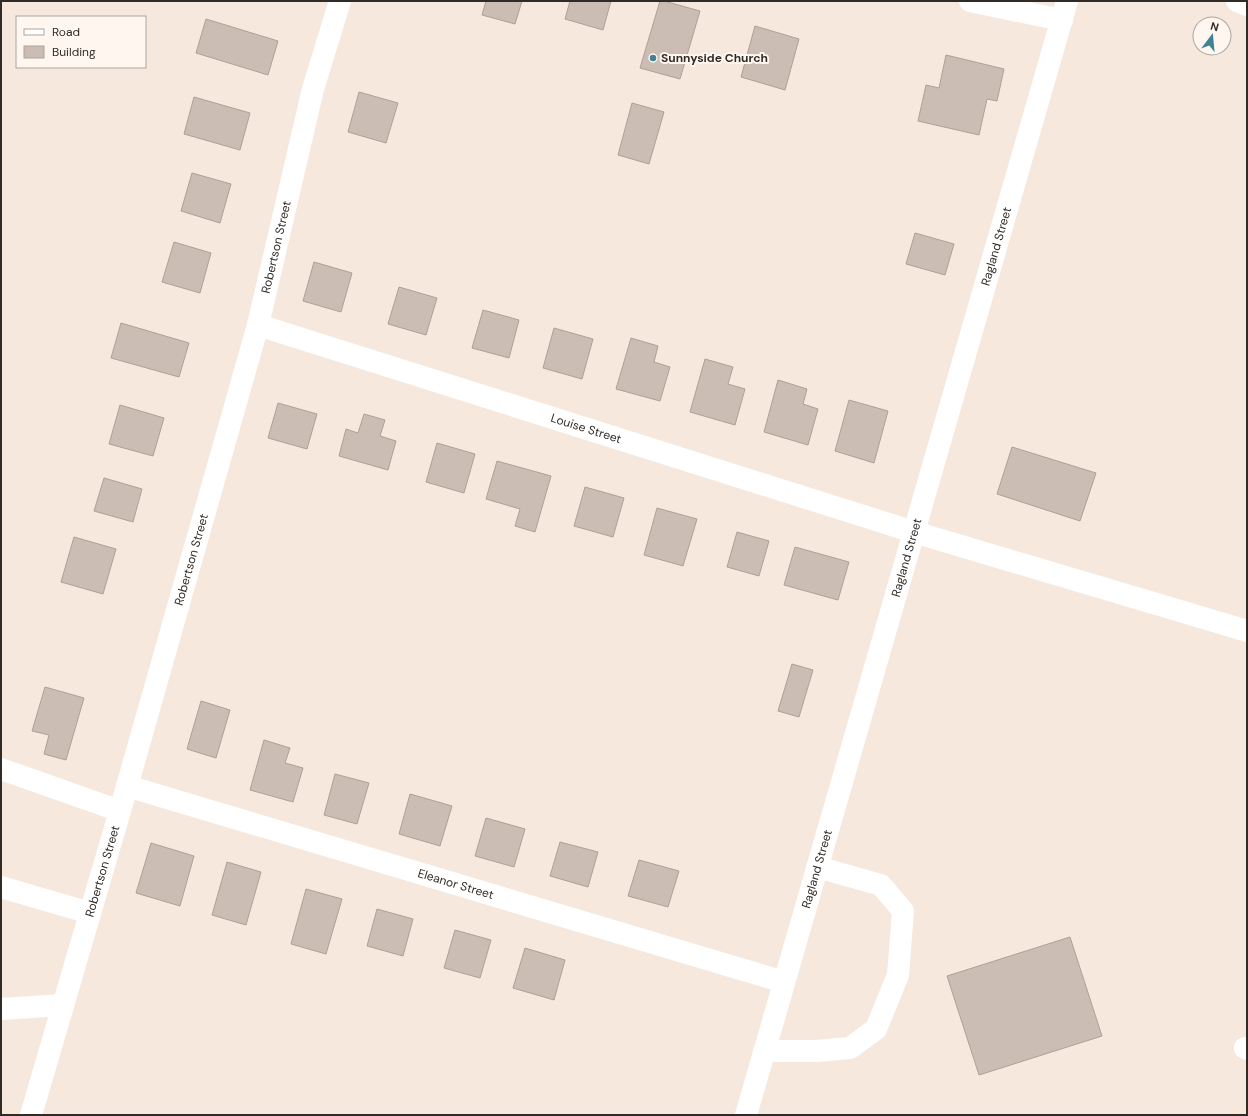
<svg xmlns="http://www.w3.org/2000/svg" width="1248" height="1116" viewBox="0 0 1248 1116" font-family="'DM Sans',sans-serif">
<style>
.building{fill:#cbbdb3;stroke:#ada097}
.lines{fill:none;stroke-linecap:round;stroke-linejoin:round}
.minor{stroke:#fff;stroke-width:22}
.poi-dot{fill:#418294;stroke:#fff6f0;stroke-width:1.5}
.labels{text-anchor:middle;stroke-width:4;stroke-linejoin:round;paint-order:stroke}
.poi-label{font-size:12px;font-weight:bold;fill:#302b27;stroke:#fff6f0;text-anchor:start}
.street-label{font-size:12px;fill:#302b27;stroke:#fff6f0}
</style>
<rect width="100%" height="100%" fill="#f6e8dd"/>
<path class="building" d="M486,1H522L515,24L482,15Z
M570,1H611L603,30L565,19Z
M660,1H664L700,11L680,79L640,68Z
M206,19L278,41L268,75L196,53Z
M755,26L799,39L785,90L741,77Z
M946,55L1004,69L997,101L987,99L979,135L918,121L926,85L939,88Z
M359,92L398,103L386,143L348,132Z
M194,97L250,113L240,150L184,134Z
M632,103L664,112L649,164L618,155Z
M192,173L231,184L220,223L181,211Z
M915,233L954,244L945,275L906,264Z
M174,242L211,253L200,293L162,282Z
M314,262L352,273L341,312L303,301Z
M399,287L437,298L426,335L388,324Z
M483,310L519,320L509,358L472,348Z
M121,323L189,343L179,377L111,358Z
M554,328L593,339L582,379L543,368Z
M631,338L658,346L654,362L670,367L660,401L616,389Z
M705,359L733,367L728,384L745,389L735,425L690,412Z
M778,380L807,389L803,404L818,409L808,445L764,432Z
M849,400L888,411L874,463L835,451Z
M278,403L317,414L307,449L268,438Z
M120,405L164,418L153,456L109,444Z
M364,414L385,420L380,436L396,441L388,470L339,456L346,429L358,433Z
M437,443L475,454L464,493L426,482Z
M1012,447L1096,473L1080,521L997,494Z
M497,461L551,476L535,532L515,526L520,509L486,499Z
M104,478L142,489L133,522L94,511Z
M585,487L624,498L613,537L574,526Z
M657,508L697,519L683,566L644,555Z
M737,532L769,541L759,576L727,567Z
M74,537L116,549L103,594L61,582Z
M795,547L849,562L838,600L784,585Z
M792,664L813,670L799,717L778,711Z
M45,687L84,698L66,760L44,754L49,735L32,731Z
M201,701L230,710L216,758L187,749Z
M264,740L290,748L285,763L303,768L293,802L250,790Z
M335,774L369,783L357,824L324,815Z
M410,794L452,806L440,846L399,834Z
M486,818L525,829L514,867L475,856Z
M560,842L598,852L588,887L550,876Z
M151,843L194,856L180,906L136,893Z
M639,860L679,871L668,907L628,896Z
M227,862L261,872L246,925L212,915Z
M306,889L342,899L326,954L291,944Z
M377,909L413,919L403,956L367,946Z
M455,930L491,940L480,978L444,968Z
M1070,937L1102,1036L979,1075L947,976Z
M525,948L565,960L554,1000L513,988Z"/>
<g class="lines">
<g class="minor">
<path d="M970,1L1062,20"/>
<path d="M1237,1L1247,5"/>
<path id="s1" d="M258,325L914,532L1247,631"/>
<path d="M1,769L120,811"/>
<path id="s2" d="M127,786L784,982"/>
<path d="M1,887L90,913"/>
<path d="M1,1009L63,1005"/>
<path d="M1245,1048L1247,1049"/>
<path d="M764,1051H816L850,1048L876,1029L898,975L903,911L881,885L817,867"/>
<path id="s3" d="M31,1115L120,811L258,325L313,89L340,1"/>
<path id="s4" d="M746,1115L1067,1"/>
</g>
</g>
<circle class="poi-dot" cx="653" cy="58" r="4"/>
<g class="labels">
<g class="poi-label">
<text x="661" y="62">Sunnyside Church</text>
</g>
<g class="street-label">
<text dy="4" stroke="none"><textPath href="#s3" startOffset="902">Robertson Street</textPath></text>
<text dy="4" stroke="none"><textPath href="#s4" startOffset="904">Ragland Street</textPath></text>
<text dy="4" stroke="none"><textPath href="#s1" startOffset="344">Louise Street</textPath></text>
<text dy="4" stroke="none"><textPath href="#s4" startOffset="580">Ragland Street</textPath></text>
<text dy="4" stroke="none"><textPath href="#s3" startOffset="578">Robertson Street</textPath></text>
<text dy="4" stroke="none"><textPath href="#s4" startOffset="256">Ragland Street</textPath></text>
<text dy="4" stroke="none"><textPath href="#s3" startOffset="254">Robertson Street</textPath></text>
<text dy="4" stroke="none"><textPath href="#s2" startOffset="343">Eleanor Street</textPath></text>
</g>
</g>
<rect width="1248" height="1116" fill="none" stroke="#302b27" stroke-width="4"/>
<rect x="16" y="16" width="130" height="52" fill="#fff6f0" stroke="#aca5a0"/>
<rect x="24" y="29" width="20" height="6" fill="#ffffff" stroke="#aca5a0"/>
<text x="52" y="36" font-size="12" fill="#302b27">Road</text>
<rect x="24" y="46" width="20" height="12" fill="#cbbdb3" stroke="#aca5a0"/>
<text x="52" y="56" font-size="12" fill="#302b27">Building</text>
<g transform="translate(1212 36) rotate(16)"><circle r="19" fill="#fff6f0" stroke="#aca5a0"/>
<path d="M0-3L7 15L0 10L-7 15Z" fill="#418294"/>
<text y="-6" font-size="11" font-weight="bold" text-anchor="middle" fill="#302b27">N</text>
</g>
</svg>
